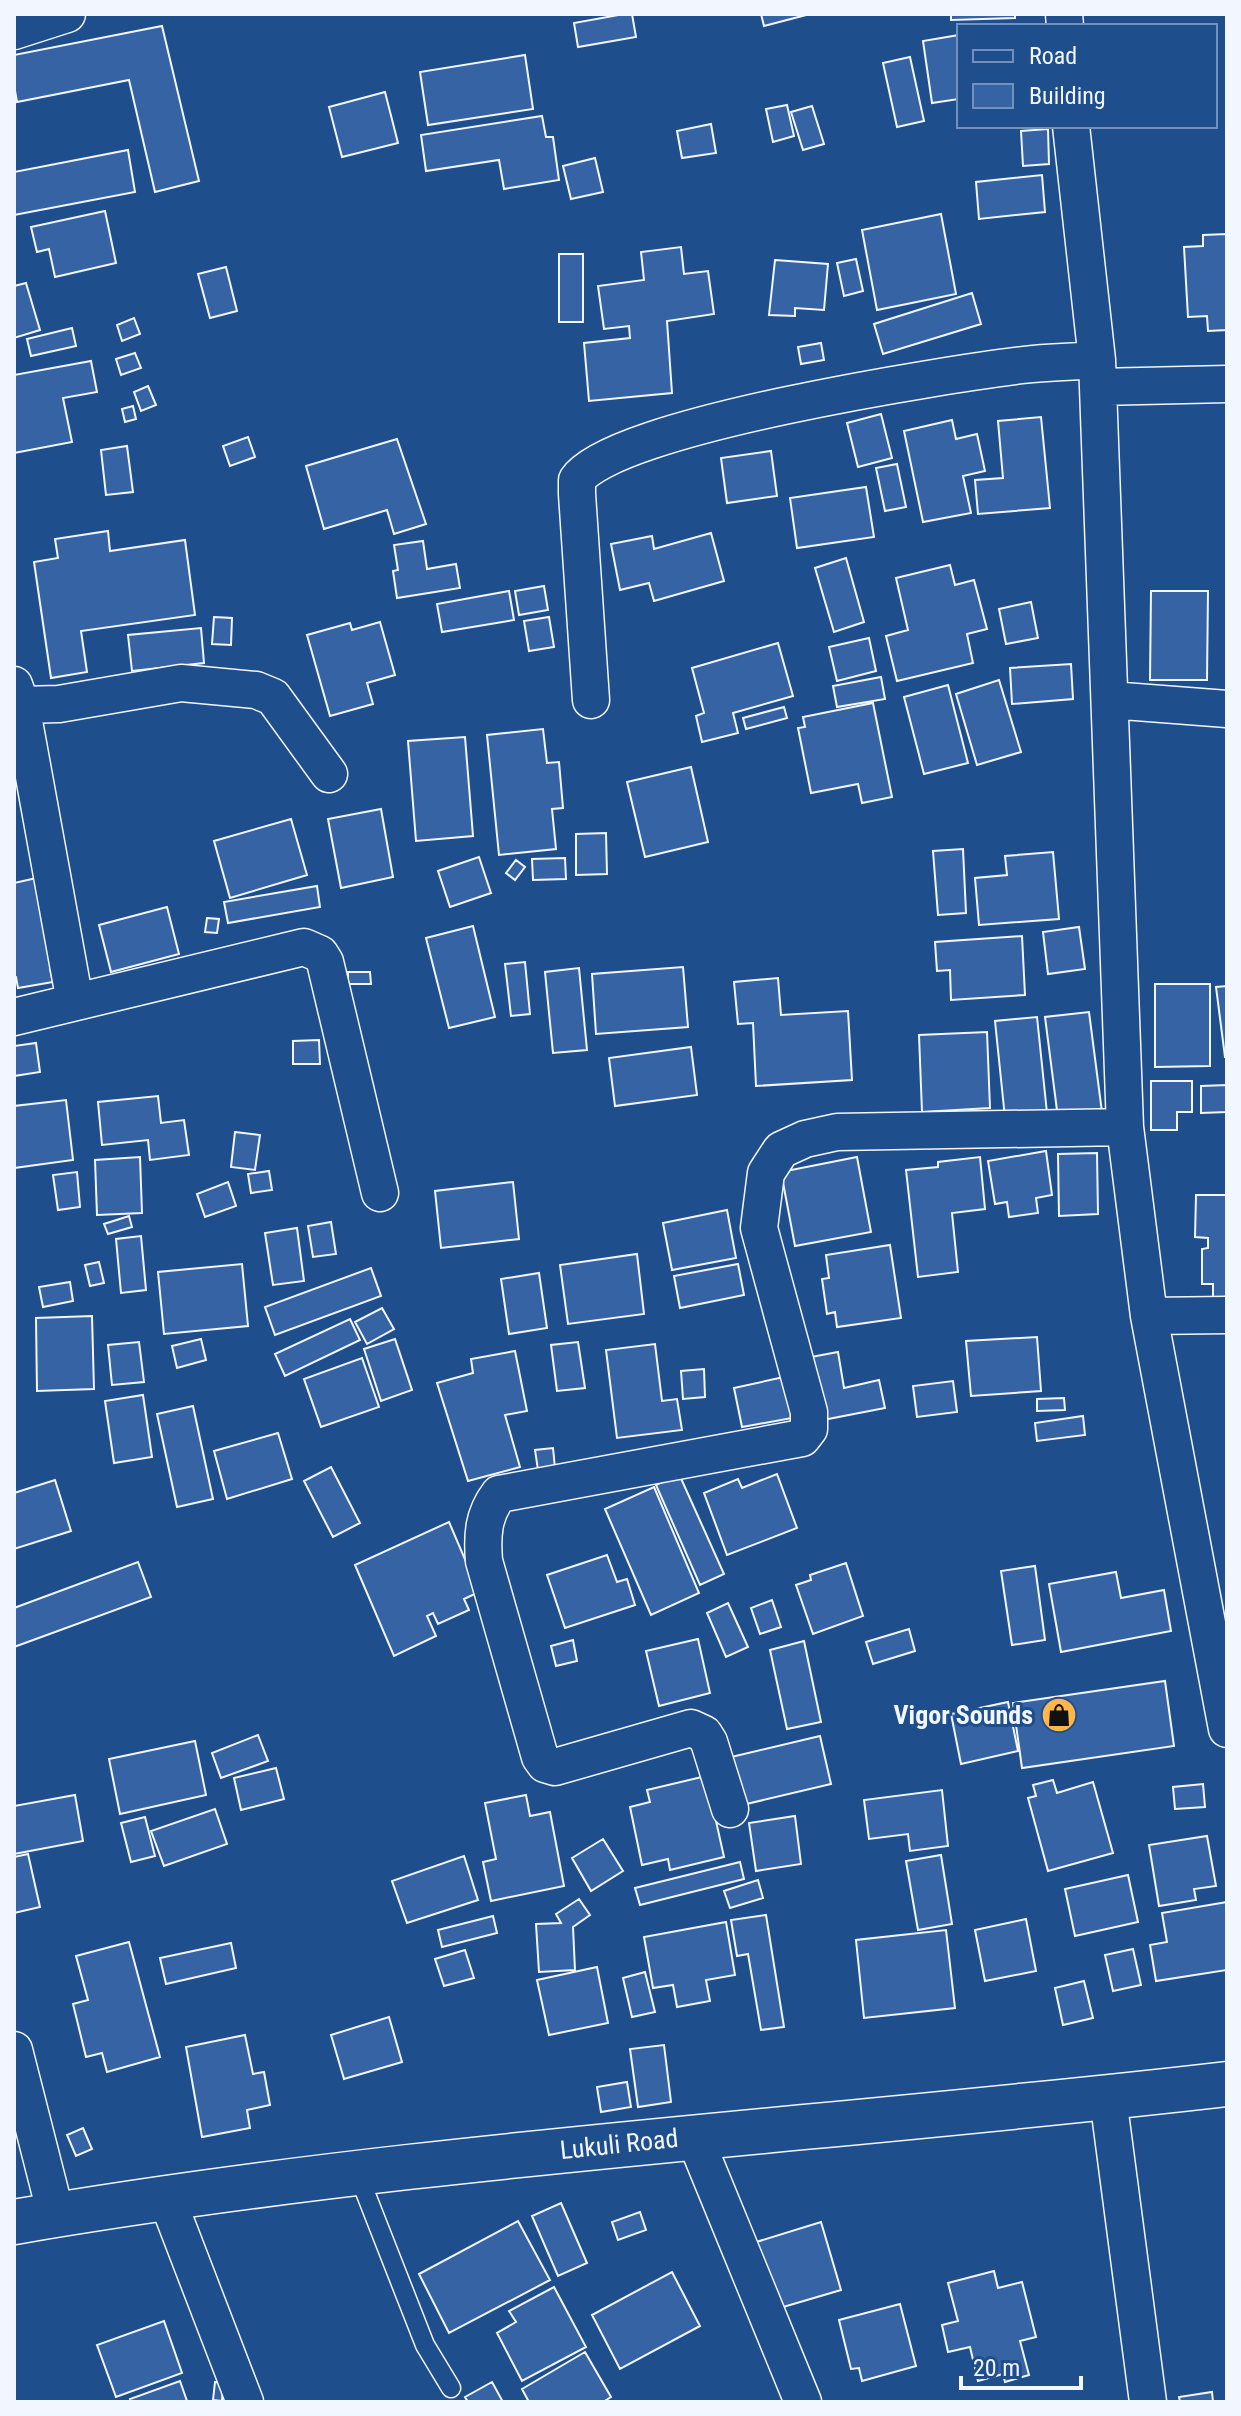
<svg xmlns="http://www.w3.org/2000/svg" width="1241" height="2416" viewBox="0 0 1241 2416" font-family="'Roboto Condensed',sans-serif">
<style>
.building{fill:#3563a3;stroke:#f2f6ff;stroke-width:2}
.lines{fill:none;stroke-linecap:round;stroke-linejoin:round}
.lane-casing{stroke:#f2f6ff;stroke-width:21}
.street-casing{stroke:#f2f6ff;stroke-width:39}
.secondary-casing{stroke:#f2f6ff;stroke-width:47}
.lane{stroke:#1f4e8c;stroke-width:18}
.street{stroke:#1f4e8c;stroke-width:36}
.secondary{stroke:#1f4e8c;stroke-width:44}
.labels{text-anchor:middle;stroke-width:6;stroke-linejoin:round;paint-order:stroke}
.poi-label{font-size:26px;font-weight:bold;fill:#f2f6ff;stroke:#1f4e8c;text-anchor:end}
.street-label{font-size:26px;fill:#f2f6ff;stroke:#1f4e8c}
</style>
<rect width="100%" height="100%" fill="#1f4e8c"/>
<path class="building" d="M624,14H632L636,37L578,47L574,23Z
M761,14H810L764,26Z
M951,14H1015V18L951,20Z
M162,26L199,181L155,192L129,80L17,102L14,85V55Z
M959,35V99L932,103L923,41Z
M525,55L533,109L428,125L420,72Z
M910,57L924,121L897,127L883,63Z
M385,92L398,143L342,157L329,107Z
M787,105L794,136L773,142L766,109Z
M812,106L824,144L803,150L791,112Z
M542,116L546,137H553L559,180L504,189L499,160L426,171L421,135Z
M711,124L716,153L682,158L677,131Z
M1048,129L1049,164L1023,166L1021,131Z
M128,150L135,192L14,215V172Z
M595,158L603,192L571,199L563,166Z
M1042,175L1045,212L979,219L976,182Z
M105,211L116,263L55,277L49,249L37,252L31,227Z
M941,214L956,294L877,310L862,230Z
M1227,234V330L1208,331L1207,316L1188,317L1184,247L1203,246V235Z
M681,247L684,274L708,271L714,314L667,321L672,393L589,401L584,343L630,338L629,326L604,329L598,286L644,280L641,252Z
M559,254H583V322H559Z
M856,259L863,291L844,296L837,263Z
M775,260L828,264L824,310L795,308V316L769,315Z
M226,267L237,311L210,318L198,274Z
M26,283L40,330L14,338V286Z
M972,293L981,324L883,354L874,324Z
M134,318L140,334L122,341L117,325Z
M72,328L76,346L31,356L27,339Z
M821,343L824,360L801,364L798,347Z
M135,353L141,368L121,375L116,359Z
M91,361L97,392L63,398L72,442L14,453V375Z
M148,386L156,405L141,411L134,392Z
M133,406L136,419L125,422L122,409Z
M881,414L892,458L858,467L847,423Z
M1041,417L1050,508L978,514L975,480L1003,478L998,421Z
M952,420L956,439L977,434L985,471L963,476L971,513L923,522L904,431Z
M248,437L255,457L230,466L223,446Z
M397,439L426,524L394,534L387,510L324,529L306,466Z
M127,446L133,492L106,495L101,450Z
M771,451L777,496L727,503L721,458Z
M897,464L906,507L885,511L876,468Z
M866,487L874,537L797,548L790,498Z
M108,531L110,551L185,540L195,615L81,631L87,672L51,678L34,562L58,558L55,539Z
M711,533L724,581L654,601L649,583L620,590L611,544L652,536L654,549Z
M423,541L427,569L456,564L460,588L397,598L393,571L398,570L394,545Z
M846,558L864,622L834,632L815,568Z
M950,565L955,585L974,580L987,629L967,634L973,663L897,681L886,636L908,630L896,578Z
M544,586L548,610L519,615L515,591Z
M509,591L514,620L442,632L437,604Z
M1151,591H1208L1207,680H1150Z
M1031,602L1038,638L1006,644L999,609Z
M214,617L232,618L231,645L212,644Z
M549,617L554,647L529,651L524,621Z
M380,622L395,675L367,683L373,704L330,716L307,635L350,623L352,630Z
M201,628L204,663L132,671L128,635Z
M869,638L876,671L837,681L829,647Z
M778,643L793,696L733,713L738,733L702,742L696,716L704,713L692,668Z
M1071,664L1073,699L1012,704L1010,668Z
M881,677L885,699L837,707L833,686Z
M999,680L1021,752L977,765L956,694Z
M948,685L968,763L924,774L904,697Z
M873,703L892,797L862,803L858,784L811,793L798,728L805,727L803,717Z
M784,707L787,718L746,729L743,718Z
M543,729L547,763L559,762L563,808L552,809L556,849L499,855L487,735Z
M465,737L473,836L416,841L408,741Z
M691,767L708,842L645,857L627,782Z
M381,809L393,877L341,888L328,819Z
M291,819L307,875L230,898L214,841Z
M606,833L607,874L576,875V834Z
M963,849L966,913L938,915L933,851Z
M1053,852L1059,919L979,925L975,878L1007,875L1005,856Z
M479,857L491,893L450,907L438,871Z
M565,858L566,879L533,880L532,859Z
M516,860L525,867L515,880L506,873Z
M41,877L60,967L50,969L53,982L18,988L16,977H14V883Z
M317,886L320,907L228,923L224,902Z
M167,907L179,954L111,972L99,925Z
M207,918L219,919L217,933L205,932Z
M473,926L495,1017L449,1028L426,938Z
M1079,927L1085,969L1048,974L1043,932Z
M1022,936L1025,995L951,1000L950,970L937,971L935,942Z
M525,962L530,1014L511,1016L505,964Z
M683,967L688,1027L596,1034L592,974Z
M579,968L587,1050L553,1053L545,972Z
M348,972H370L371,984H348Z
M778,978L781,1015L848,1011L852,1080L756,1086L753,1023L738,1024L734,982Z
M1155,984H1210V1066L1155,1067Z
M1227,986V1057H1225L1216,987Z
M1089,1012L1103,1120L1059,1126L1045,1017Z
M1037,1017L1047,1113L1005,1118L995,1021Z
M987,1032L990,1108L922,1112L919,1035Z
M319,1040L320,1064H293V1041Z
M36,1043L40,1072L14,1076V1046Z
M691,1047L697,1095L615,1106L609,1058Z
M1151,1081H1192V1112H1177V1130H1151Z
M1227,1085V1112L1201,1113V1086Z
M158,1096L161,1123L184,1120L189,1155L150,1160L148,1140L102,1145L98,1102Z
M66,1100L73,1160L14,1168V1106Z
M235,1132L260,1135L255,1170L231,1167Z
M1046,1151L1052,1195L1036,1198L1038,1213L1009,1217L1007,1202L995,1204L988,1161Z
M1097,1153L1098,1214L1059,1216L1058,1154Z
M140,1157L142,1213L97,1215L95,1160Z
M857,1157L871,1232L795,1246L781,1172Z
M980,1157L985,1209L952,1213L958,1272L918,1277L906,1170L938,1167V1162Z
M269,1171L272,1190L251,1193L248,1174Z
M77,1172L80,1207L58,1210L53,1175Z
M228,1182L236,1206L205,1217L197,1194Z
M513,1182L519,1239L441,1248L435,1191Z
M1196,1195H1227V1310H1213V1284H1202V1249L1208,1248V1238L1195,1237Z
M727,1210L736,1258L672,1270L663,1223Z
M129,1216L132,1227L108,1234L104,1224Z
M331,1222L336,1254L313,1257L308,1226Z
M297,1228L304,1281L273,1285L265,1233Z
M141,1236L146,1290L121,1293L116,1239Z
M890,1245L901,1318L837,1327L835,1312L827,1314L822,1279L829,1278L826,1255Z
M637,1254L644,1314L568,1324L560,1265Z
M99,1262L104,1283L90,1286L85,1265Z
M242,1264L248,1326L164,1334L158,1272Z
M738,1264L744,1295L680,1308L674,1276Z
M371,1268L381,1296L275,1335L265,1307Z
M539,1273L547,1328L509,1334L501,1279Z
M70,1282L73,1301L43,1307L39,1287Z
M382,1308L394,1329L367,1344L355,1322Z
M92,1316L94,1389L37,1391L36,1318Z
M350,1319L360,1340L285,1376L275,1354Z
M1037,1337L1041,1391L971,1396L966,1341Z
M201,1339L206,1360L177,1368L172,1346Z
M395,1339L412,1390L381,1401L364,1349Z
M139,1342L144,1382L112,1385L108,1345Z
M578,1342L585,1388L557,1391L551,1345Z
M655,1344L662,1401L677,1399L682,1430L617,1438L606,1350Z
M515,1351L527,1411L505,1415L520,1467L468,1481L437,1383L473,1373L471,1359Z
M838,1352L844,1388L879,1380L885,1408L823,1420L811,1357Z
M362,1358L379,1407L321,1427L304,1379Z
M704,1369L705,1397L683,1399L681,1371Z
M784,1377L792,1418L742,1427L734,1388Z
M953,1381L957,1412L917,1417L913,1386Z
M143,1395L152,1457L114,1463L105,1401Z
M1064,1398L1065,1410L1037,1411V1399Z
M193,1406L213,1499L177,1507L157,1414Z
M1083,1416L1085,1435L1037,1441L1035,1423Z
M278,1433L292,1479L227,1499L214,1451Z
M553,1448L555,1468L538,1470L535,1450Z
M331,1467L360,1523L333,1537L304,1481Z
M679,1474L724,1574L700,1585L656,1485Z
M777,1474L797,1528L727,1555L704,1493L738,1479L742,1488Z
M55,1480L71,1531L14,1549V1493Z
M654,1487L699,1593L651,1615L605,1509Z
M449,1522L479,1592L464,1599L469,1610L438,1624L433,1613L427,1616L436,1636L394,1656L355,1565Z
M607,1555L617,1582L627,1579L635,1605L565,1628L547,1575Z
M138,1562L151,1597L14,1647V1608Z
M846,1563L863,1616L813,1634L796,1585L811,1580L810,1575Z
M1035,1566L1045,1640L1012,1645L1001,1571Z
M1116,1572L1121,1598L1164,1590L1171,1631L1061,1652L1049,1584Z
M772,1600L781,1627L760,1634L751,1608Z
M728,1603L748,1647L726,1657L707,1613Z
M909,1629L915,1651L873,1664L866,1642Z
M698,1639L710,1693L659,1706L646,1651Z
M573,1640L577,1661L556,1666L551,1646Z
M804,1641L821,1722L787,1729L770,1650Z
M1165,1681L1174,1746L1022,1768L1013,1703Z
M1008,1702L1018,1751L961,1764L951,1714Z
M258,1735L268,1761L221,1778L212,1753Z
M820,1736L831,1784L738,1806L727,1758Z
M195,1741L206,1795L120,1814L109,1759Z
M276,1768L284,1799L241,1810L234,1778Z
M706,1776L724,1857L670,1870L668,1859L642,1865L630,1807L650,1802L647,1790Z
M1053,1780L1057,1793L1093,1782L1113,1853L1048,1871L1028,1798L1036,1796L1033,1785Z
M1203,1784L1205,1807L1175,1809L1173,1787Z
M942,1790L948,1846L910,1851L908,1834L869,1839L864,1800Z
M75,1795L83,1841L14,1854V1806Z
M526,1795L530,1816L550,1812L564,1886L491,1901L483,1862L496,1859L485,1803Z
M215,1809L227,1844L164,1866L151,1831Z
M795,1816L801,1864L756,1871L749,1823Z
M145,1817L155,1856L131,1862L121,1823Z
M1207,1836L1216,1886L1194,1889L1196,1900L1159,1906L1149,1845Z
M603,1839L623,1871L591,1891L572,1858Z
M28,1854L40,1907L14,1913V1857Z
M941,1855L952,1924L918,1930L906,1861Z
M464,1856L478,1900L407,1923L392,1881Z
M740,1862L744,1879L640,1905L635,1888Z
M1128,1875L1138,1922L1075,1936L1065,1889Z
M758,1880L763,1898L730,1908L724,1891Z
M579,1899L590,1915L573,1927L575,1970L539,1972L536,1924L561,1923L556,1914Z
M1227,1902V1970L1156,1981L1150,1945L1167,1942L1162,1913Z
M766,1915L784,2027L761,2030L748,1954L737,1956L731,1920Z
M493,1916L497,1933L442,1947L438,1930Z
M1026,1919L1036,1971L985,1981L975,1930Z
M726,1922L735,1975L706,1980L710,2001L677,2007L673,1985L653,1988L644,1937Z
M946,1930L955,2008L864,2018L856,1940Z
M129,1942L160,2057L107,2072L102,2053L86,2057L73,2004L88,2000L76,1956Z
M231,1943L236,1968L166,1984L160,1958Z
M1133,1949L1141,1985L1113,1991L1105,1955Z
M465,1950L474,1978L444,1986L435,1959Z
M597,1967L608,2023L549,2035L537,1980Z
M645,1972L655,2012L632,2017L623,1978Z
M1084,1981L1093,2018L1063,2025L1055,1988Z
M389,2017L402,2062L344,2079L331,2035Z
M245,2035L253,2074L264,2072L270,2105L247,2110L250,2128L202,2137L186,2047Z
M664,2045L671,2102L638,2107L630,2049Z
M627,2082L631,2107L601,2112L597,2087Z
M83,2128L92,2149L76,2156L67,2135Z
M561,2203L587,2263L558,2276L532,2216Z
M640,2212L646,2230L618,2240L612,2222Z
M518,2221L550,2280L449,2333L419,2274Z
M821,2222L841,2290L773,2310L753,2243Z
M994,2271L998,2288L1022,2282L1036,2337L1020,2341L1029,2375L1005,2382L1003,2374L978,2381L970,2347L948,2352L942,2325L958,2321L948,2283Z
M672,2272L700,2326L620,2369L592,2315Z
M554,2287L586,2347L522,2381L497,2333L516,2322L509,2311Z
M900,2304L916,2366L862,2381L859,2368L851,2369L839,2320Z
M164,2321L182,2373L116,2397L97,2345Z
M585,2352L611,2397L603,2402H529L522,2389Z
M180,2381L187,2401L131,2402L130,2399Z
M215,2382L223,2383L222,2401L213,2400Z
M492,2382L503,2402H468L465,2397Z
M1212,2392L1213,2402H1180L1179,2397Z"/>
<g class="lines">
<defs>
<path id="lane" d="M358,2174L425,2345L451,2388"/>
<path id="street" d="M1064,14L1065,26
M14,31L67,14
M1071,126L1097,360L1125,1127L1149,1316L1227,1729
M1098,387L1227,384
M14,685L21,705L59,704L181,683L256,690L273,697L329,774
M591,700L577,494V480C612,426 949,374 1023,365C1048,362 1072,362 1097,360
M1110,700L1227,709
M21,705L75,1002
M14,1017L304,947L320,954L325,962L380,1193
M1149,1316L1227,1315
M730,1809L709,1742L704,1734L691,1728L555,1767L545,1764L540,1757L484,1561C482,1535 483,1515 499,1494L802,1438L809,1429V1412L759,1228L766,1173L781,1150L805,1139L837,1132L1125,1127
M14,2050L56,2215
M1108,2098L1148,2402
M694,2136L803,2402
M167,2199L245,2402"/>
<path id="secondary" d="M14,2222C416,2153 823,2131 1227,2084"/>
</defs>
<use href="#lane" class="lane-casing"/>
<use href="#street" class="street-casing"/>
<use href="#secondary" class="secondary-casing"/>
<use href="#lane" class="lane"/>
<use href="#street" class="street"/>
<use href="#secondary" class="secondary"/>
</g>
<defs>
<symbol id="shop-disc" viewBox="-11 -11 22 22"><circle r="9.5" fill="#ffb74d" stroke="#1f4e8c"/><path d="M-5-2.5h2.3a2.7 3.5 0 0 1 5.4 0H5L5.5 6h-11ZM-1.5-2.5h3a1.5 2.3 0 0 0-3 0Z" fill="#111"/></symbol>
</defs>
<g fill-rule="evenodd">
<use href="#shop-disc" x="1039" y="1695" width="40" height="40"/>
</g>
<g class="labels">
<g class="poi-label">
<text x="1033" y="1724">Vigor Sounds</text>
</g>
<g class="street-label">
<text transform="translate(619 2144) rotate(-6)" y="9">Lukuli Road</text>
</g>
</g>
<rect width="1241" height="2416" fill="none" stroke="#f2f6ff" stroke-width="32"/>
<rect x="957" y="24" width="260" height="104" fill="#1f4e8c" stroke="#7391ba" stroke-width="2"/>
<rect x="973" y="50" width="40" height="12" fill="#1f4e8c" stroke="#7391ba" stroke-width="2"/>
<text x="1029" y="64" font-size="24" fill="#f2f6ff">Road</text>
<rect x="973" y="84" width="40" height="24" fill="#3563a3" stroke="#7391ba" stroke-width="2"/>
<text x="1029" y="104" font-size="24" fill="#f2f6ff">Building</text>
<path d="M961 2376v12h120v-12" fill="none" stroke="#f2f6ff" stroke-width="4"/>
<text x="973" y="2376" font-size="24" fill="#f2f6ff" stroke="#1f4e8c" stroke-width="6" paint-order="stroke">20 m</text>
</svg>
